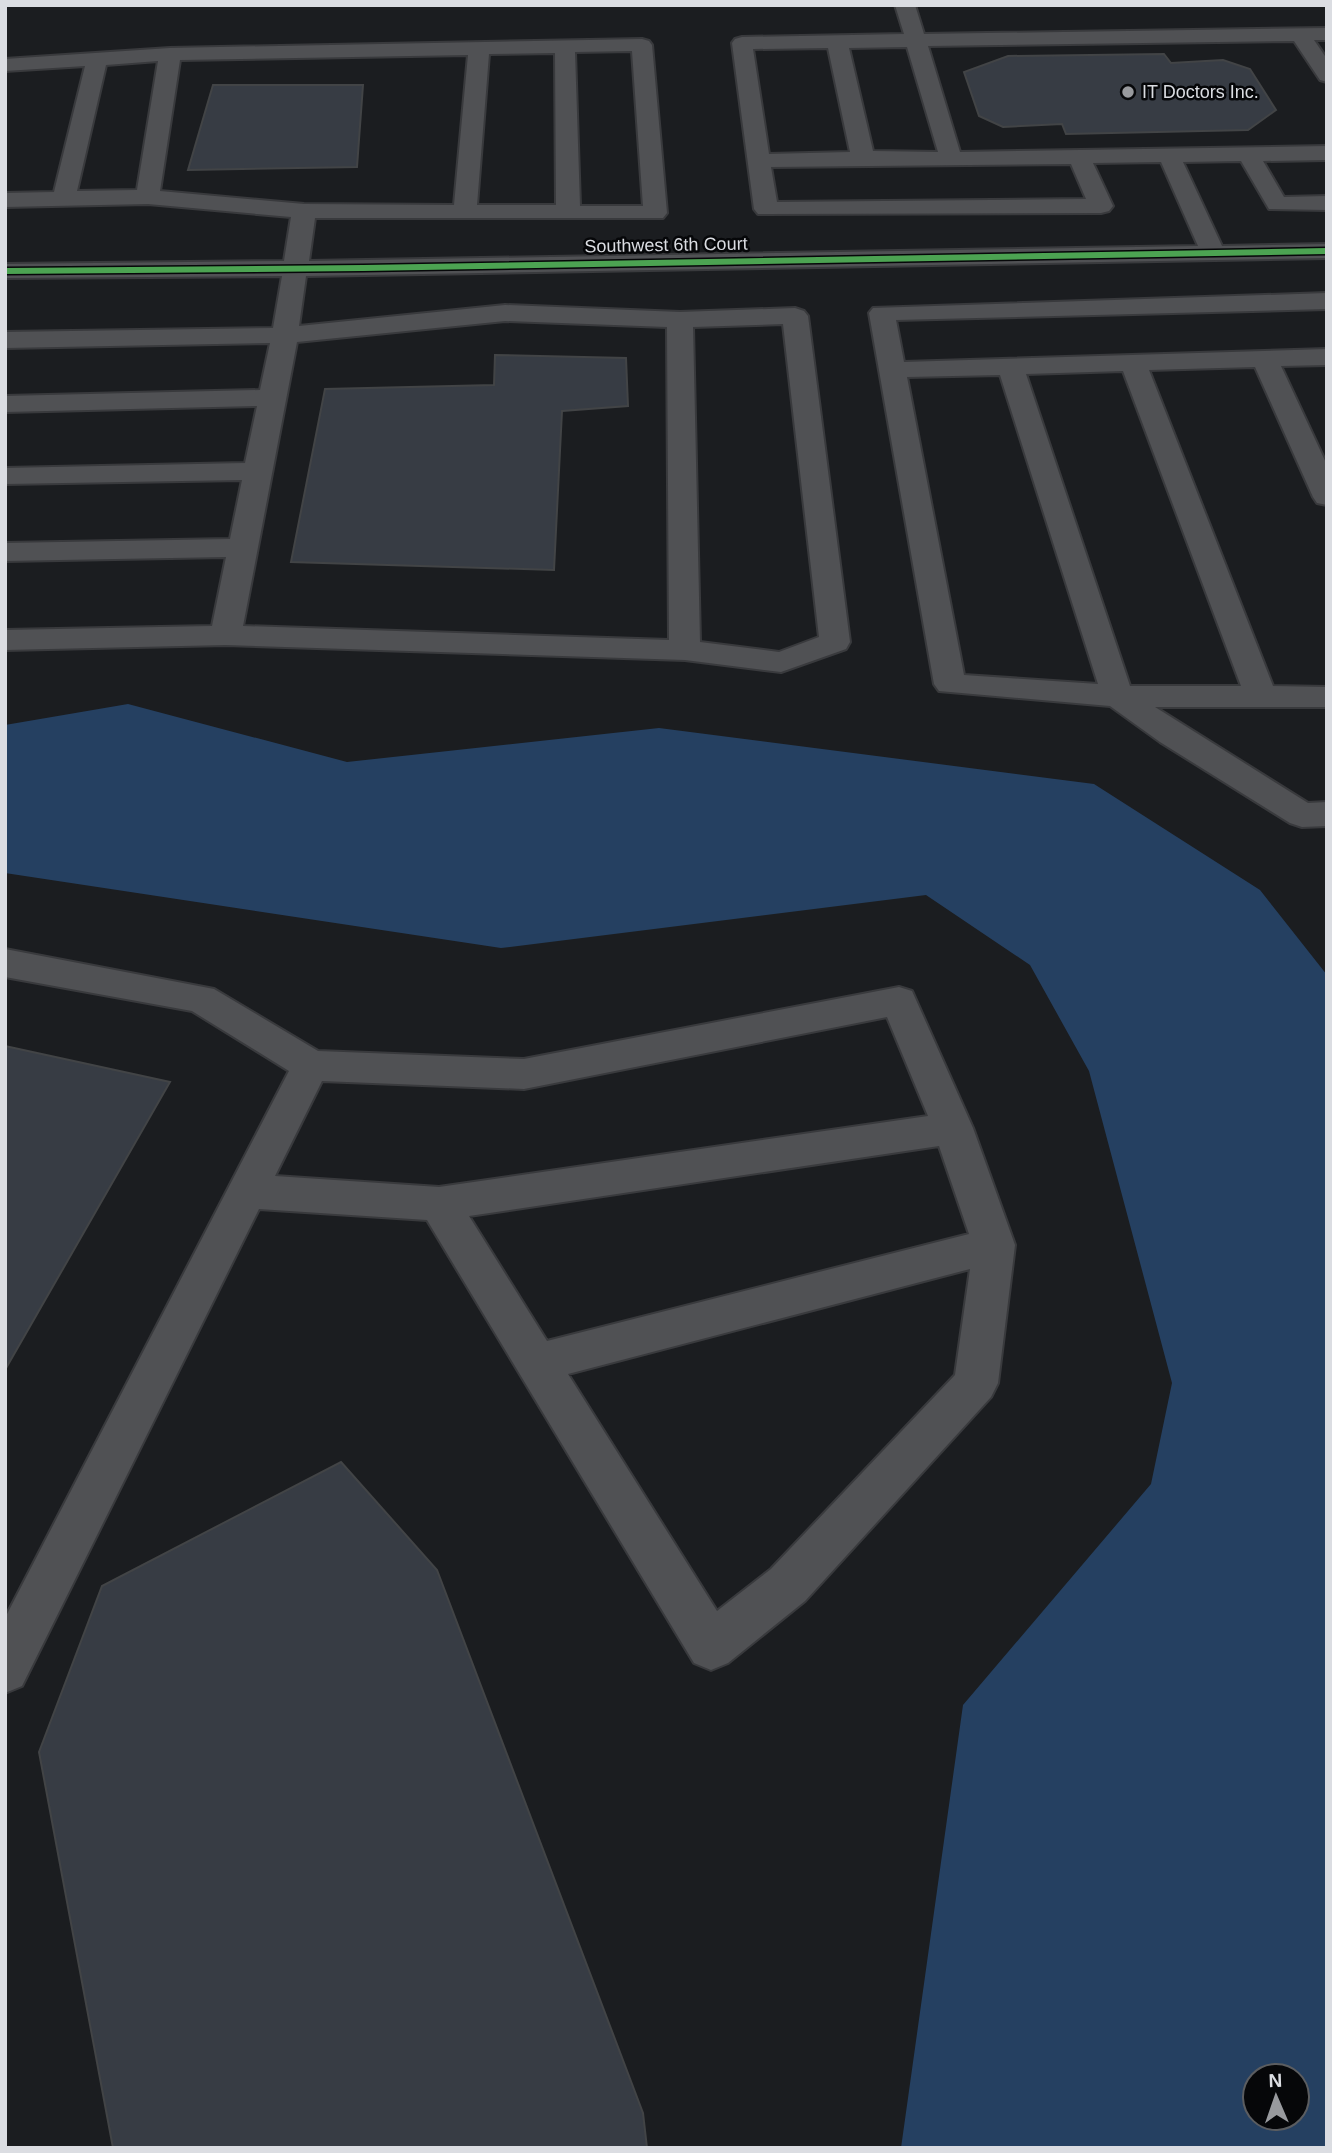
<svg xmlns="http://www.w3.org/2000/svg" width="1332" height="2153" viewBox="0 0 1332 2153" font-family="Helvetica,sans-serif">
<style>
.water{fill:#254061;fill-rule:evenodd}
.building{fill:#373c44;stroke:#424446;stroke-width:2}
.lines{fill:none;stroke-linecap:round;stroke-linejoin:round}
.minor-casing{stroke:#393a3d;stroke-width:4}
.minor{fill:#505154;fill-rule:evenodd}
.cycleway-casing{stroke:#060709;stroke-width:9}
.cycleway{stroke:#4ca352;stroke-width:6}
.poi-dot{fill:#989a9e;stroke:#060709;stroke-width:2.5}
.labels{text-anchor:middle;stroke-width:5;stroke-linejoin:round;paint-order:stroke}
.far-poi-label{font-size:18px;fill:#dbdde2;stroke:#060709;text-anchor:start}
.far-street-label{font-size:18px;fill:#dbdde2;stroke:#060709}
</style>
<rect width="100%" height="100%" fill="#1b1d20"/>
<path class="water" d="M128,704L347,762L659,728L1094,784L1260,890L1327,975V2148H901L963,1705L1151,1484L1172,1383L1089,1071L1030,965L926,895L501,948L5,873V725ZM1255,2076H1297V2118H1255Z"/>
<path class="building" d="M1164,54L1171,63L1223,60L1250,69L1276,110L1248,130L1066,134L1062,124L1003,127L979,116L964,72L1008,56Z
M213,85H363L357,167L188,170Z
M495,355L626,358L628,406L562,411L554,570L291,562L325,389L494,385Z
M5,1046L170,1082L5,1370Z
M341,1462L437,1570L643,2113L647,2148H113L39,1752L102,1586Z"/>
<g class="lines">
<defs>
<path id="minor" d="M895,5H915L924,34L1327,28V40H1314L1327,59V82L1320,80L1294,41L928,46L960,152L1327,146V160L1263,161L1284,197L1327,196V210L1269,209L1241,161L1183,162L1222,246L1327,244V258L306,276L299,326L505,305L680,312L795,308L804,311L808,316L850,642L846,649L781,672L685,660L226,645L5,650V630L212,626L226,557L5,561V543L230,539L242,480L5,484V468L245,463L257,406L5,412V396L260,390L270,343L5,348V332L273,328L282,276L5,278V264L284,261L291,217L148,204L5,207V193L54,192L85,66L5,71V59L170,48L642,39L649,41L652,45L667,213L663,218H315L309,261L1198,246L1161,162L1093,163L1113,206L1109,211L1101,213L758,214L754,209L732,43L735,39L742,37L904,34ZM907,47L938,152L873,151L849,48ZM828,48L850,152L769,154L753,49ZM632,51L643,206H580L575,52ZM555,53L556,205H477L489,54ZM468,55L454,205L304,204L160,191L180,60ZM158,61L137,190L77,191L106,65ZM1071,164L1086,199L777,202L771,167ZM505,321L667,327L669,640L243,626L297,342ZM783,324L819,637L779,652L700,642L693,327Z
M1327,293V309L896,320L904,362L1327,349V365L1281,366L1327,465V505L1317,503L1313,497L1255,367L1149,370L1273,686L1327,687V707H1155L1308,803L1327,802V826L1302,827L1290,823L1160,742L1110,706L939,691L934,684L869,313L873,308ZM1123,371L1241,686H1130L1026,374ZM1000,375L1098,684L964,675L907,377Z
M5,949L214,989L318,1051L524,1059L899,987L912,991L973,1128L1015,1245L998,1383L991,1397L805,1601L728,1663L711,1670L694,1663L427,1220L259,1209L22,1686L5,1693V1618L289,1071L192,1011L5,977ZM887,1017L928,1116L439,1187L275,1176L322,1081L524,1089ZM939,1146L969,1234L547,1341L469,1216ZM970,1269L955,1375L771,1569L717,1611L568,1374Z"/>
</defs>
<use href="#minor" class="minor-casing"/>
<use href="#minor" class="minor"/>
<defs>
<path id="cycleway" d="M5,271L363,268L1327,251"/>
</defs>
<use href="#cycleway" class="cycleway-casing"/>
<use href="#cycleway" class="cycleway"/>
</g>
<circle class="poi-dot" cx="1128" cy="92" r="7"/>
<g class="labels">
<g class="far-poi-label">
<text x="1142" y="98">IT Doctors Inc.</text>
</g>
<g class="far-street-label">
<text transform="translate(666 245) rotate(-1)" y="6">Southwest 6th Court</text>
</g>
</g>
<rect width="1332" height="2153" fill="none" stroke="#dbdde2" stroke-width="14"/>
<g transform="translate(1276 2097) rotate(358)"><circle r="33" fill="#060709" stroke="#5b5d60" stroke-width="2"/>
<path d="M0-5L12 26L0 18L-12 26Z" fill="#989a9e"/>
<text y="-10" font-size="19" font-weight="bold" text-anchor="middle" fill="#dbdde2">N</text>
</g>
</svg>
